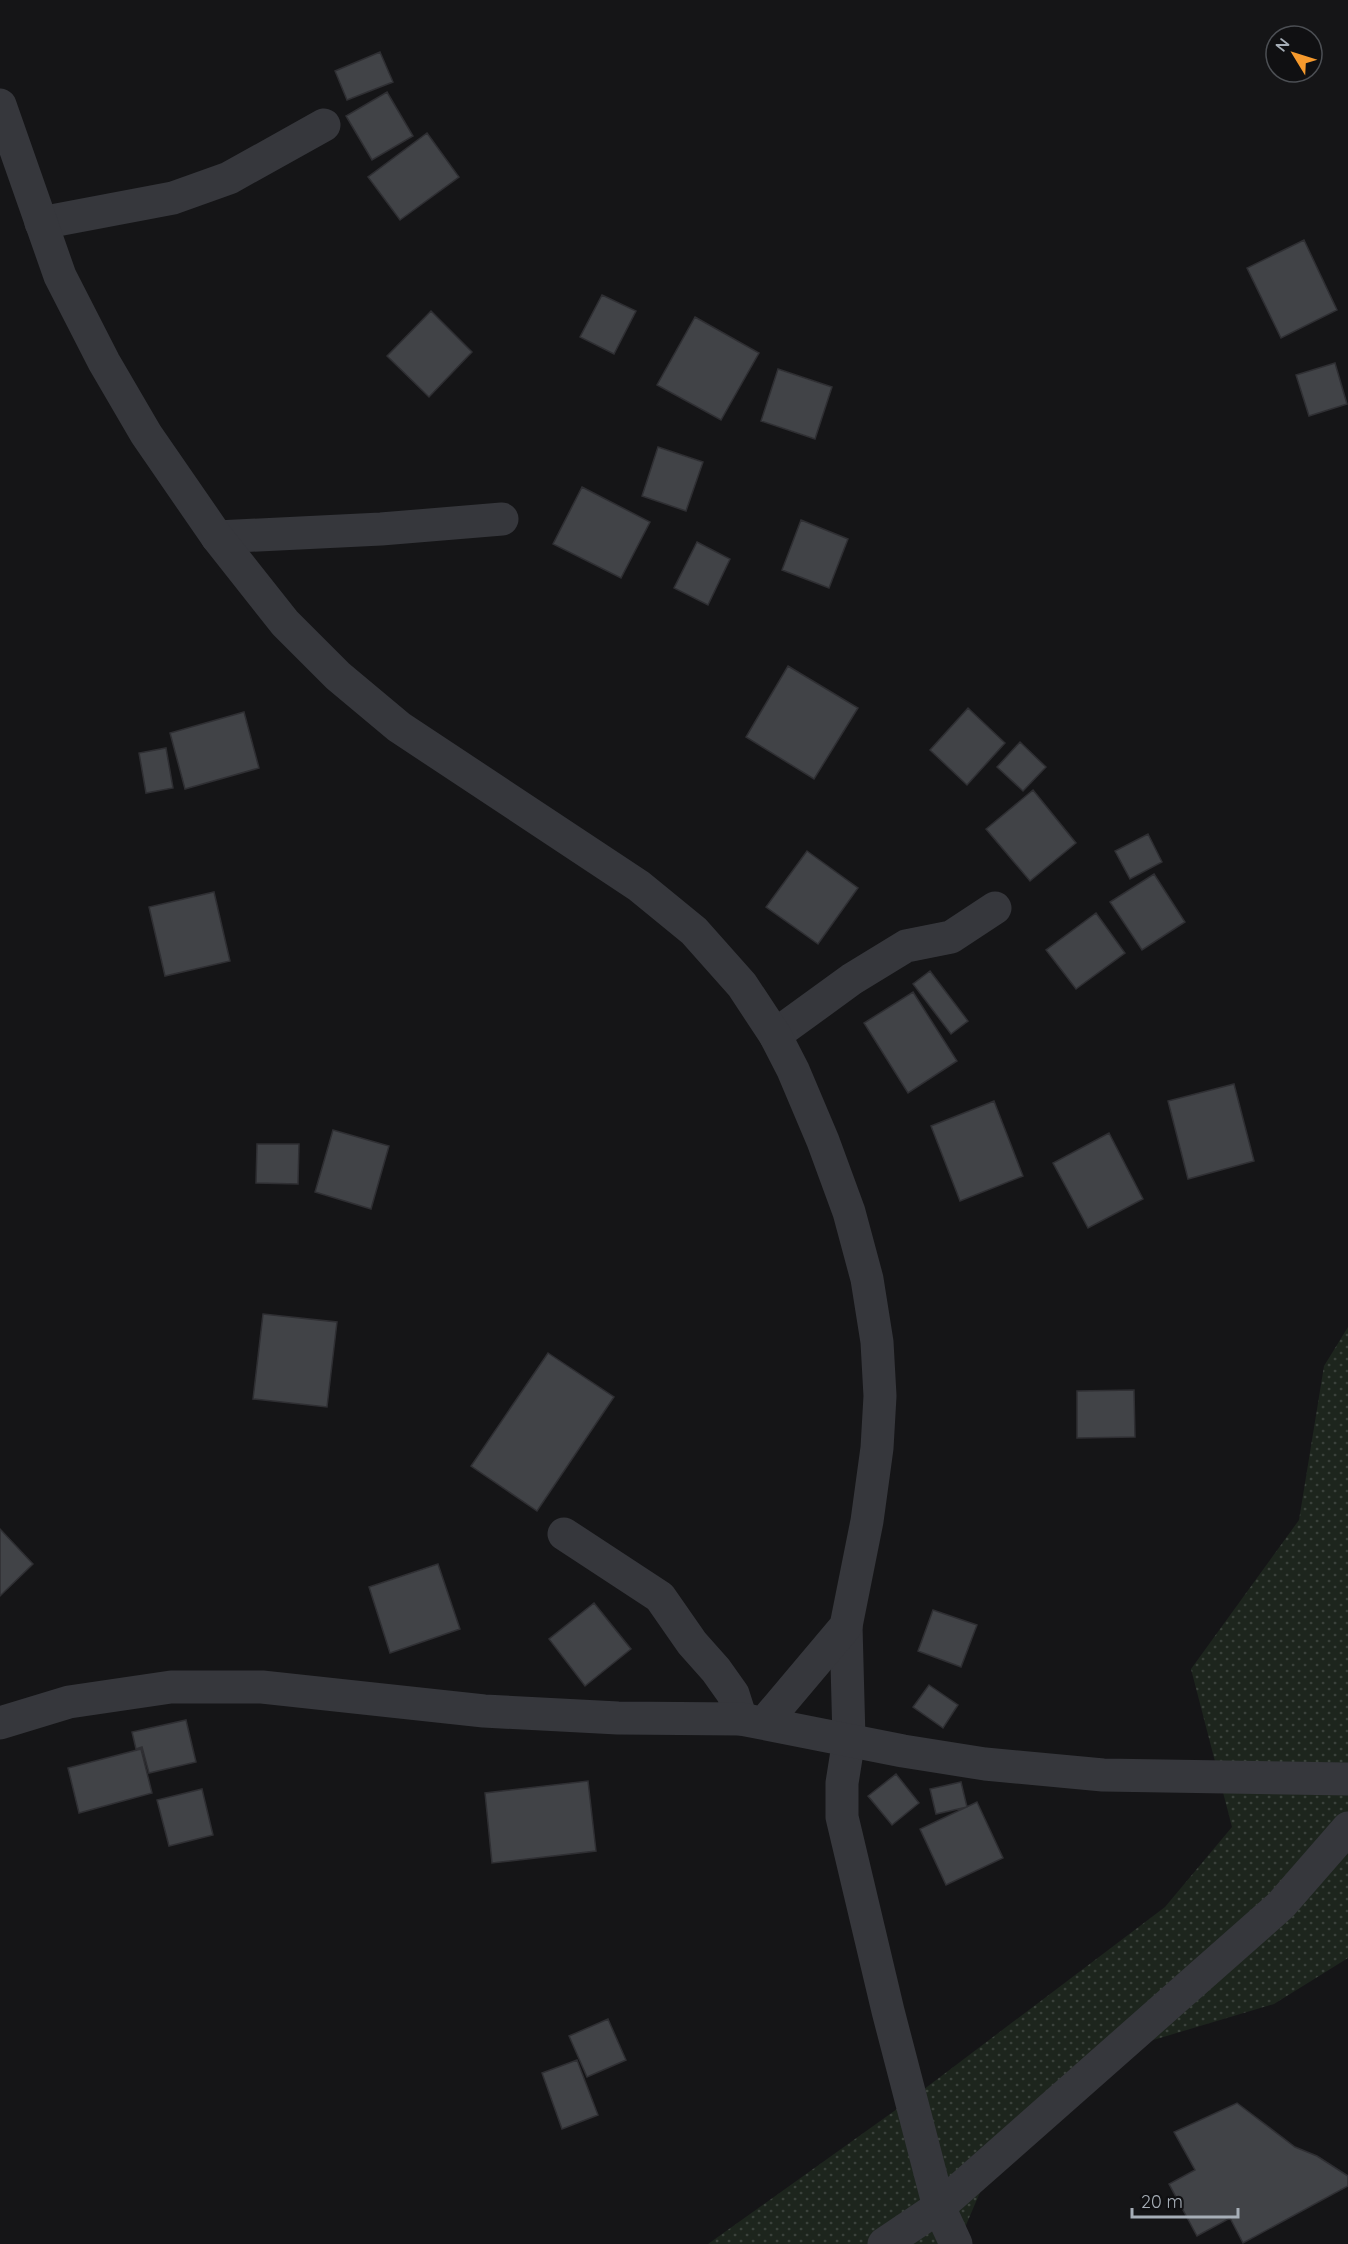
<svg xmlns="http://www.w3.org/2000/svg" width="1348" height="2244" viewBox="0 0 1348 2244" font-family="Quicksand,sans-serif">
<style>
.grass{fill:url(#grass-dots)}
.building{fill:#414347;stroke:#2f2f33;stroke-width:1.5}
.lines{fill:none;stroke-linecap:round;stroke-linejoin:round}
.minor{stroke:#36373c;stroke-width:33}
.tertiary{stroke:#36373c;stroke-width:33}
</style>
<defs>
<pattern id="grass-dots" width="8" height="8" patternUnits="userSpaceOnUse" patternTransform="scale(1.5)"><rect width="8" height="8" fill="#1d251d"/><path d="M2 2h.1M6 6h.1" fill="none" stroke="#3b423c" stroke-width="1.8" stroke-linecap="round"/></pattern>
</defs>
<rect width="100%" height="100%" fill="#151517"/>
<path class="grass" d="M1348,1327V1958L1274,2004L1113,2052L995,2157L958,2244H708L911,2099L1165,1907L1232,1827L1191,1669L1299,1520L1324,1366Z"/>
<path class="building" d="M380,52L393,82L347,100L335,71Z
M387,92L413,136L372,160L346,116Z
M427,133L459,177L400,220L368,177Z
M1304,240L1337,310L1281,338L1247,268Z
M602,295L636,311L614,354L580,337Z
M431,311L472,352L429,397L387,356Z
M695,317L759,353L721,420L657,385Z
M1335,363L1347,404L1309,416L1296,375Z
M778,369L832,387L815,439L761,421Z
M658,447L703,462L686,511L642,496Z
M582,487L650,522L621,578L553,544Z
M801,520L848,539L829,588L782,570Z
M697,542L730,559L708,605L674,588Z
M788,666L858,708L814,779L746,737Z
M968,708L1005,743L967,785L930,750Z
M244,712L259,768L185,789L170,733Z
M1020,742L1046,767L1023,791L997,767Z
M166,748L173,788L146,793L139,753Z
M1033,790L1076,843L1030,881L986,829Z
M1148,834L1162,862L1130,879L1115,851Z
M807,851L858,888L818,944L766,907Z
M1154,874L1185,922L1142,950L1110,902Z
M214,892L230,961L165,976L149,907Z
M1096,913L1125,953L1076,989L1046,950Z
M930,971L968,1021L951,1034L913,984Z
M913,992L957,1061L908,1093L864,1023Z
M1234,1084L1254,1161L1188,1179L1168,1101Z
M994,1101L1023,1176L960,1201L931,1126Z
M333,1130L389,1146L371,1209L315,1192Z
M1109,1133L1143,1199L1088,1228L1053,1163Z
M257,1144H299L298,1184L256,1183Z
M263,1314L337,1322L327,1407L253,1399Z
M548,1353L614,1397L537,1511L471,1466Z
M1134,1390L1135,1437L1077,1438V1391Z
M0,1529L33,1564L0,1596Z
M438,1564L460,1629L390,1653L369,1587Z
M594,1603L631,1649L585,1686L549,1639Z
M933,1610L977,1625L961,1667L918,1651Z
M929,1685L958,1705L943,1728L913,1707Z
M186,1720L196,1762L149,1773L142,1747L136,1749L132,1732Z
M141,1749L152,1793L79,1813L68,1768Z
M896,1774L919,1803L892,1825L868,1796Z
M588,1781L596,1851L492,1863L485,1793Z
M961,1782L967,1807L936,1814L930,1789Z
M202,1789L213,1835L169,1846L157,1800Z
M977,1802L1003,1858L946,1885L920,1829Z
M608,2019L626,2060L587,2077L569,2036Z
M577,2060L598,2115L562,2129L542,2073Z
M1237,2103L1295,2147L1317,2156L1348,2176V2186L1243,2243L1230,2218L1197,2236L1169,2184L1195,2170L1174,2132Z"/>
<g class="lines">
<path class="minor" d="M41,223L173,198L229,178L324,125
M217,537L381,529L502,519
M775,1035L852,979L906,946L951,937L995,908
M564,1534L660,1597L692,1643L716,1670L733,1694L741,1719
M846,1626L849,1739L842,1783V1817L888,2011L939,2207L956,2244
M884,2244L939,2207L1281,1905L1348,1828"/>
<path class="tertiary" d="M0,105L60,276L104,362L146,434L217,537L285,623L338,676L399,727L639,886L694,931L742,985L775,1035L793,1070L823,1141L849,1212L867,1279L877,1342L880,1396L877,1448L867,1521L846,1626L765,1722
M0,1723L69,1702L171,1687H262L484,1711L618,1718L741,1719L903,1751L985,1764L1103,1775L1348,1779"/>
</g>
<g transform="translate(1294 54) rotate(308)"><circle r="28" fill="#101012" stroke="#4c4f54" stroke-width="1.5"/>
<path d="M0-4.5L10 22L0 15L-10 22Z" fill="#f69a2d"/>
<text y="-9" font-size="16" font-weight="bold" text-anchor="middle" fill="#a6aeb7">N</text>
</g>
<path d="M1132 2208v9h106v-9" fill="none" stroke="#a6aeb7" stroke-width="3"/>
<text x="1141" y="2208" font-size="18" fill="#a6aeb7" stroke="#101012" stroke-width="4.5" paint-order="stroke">20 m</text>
</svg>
